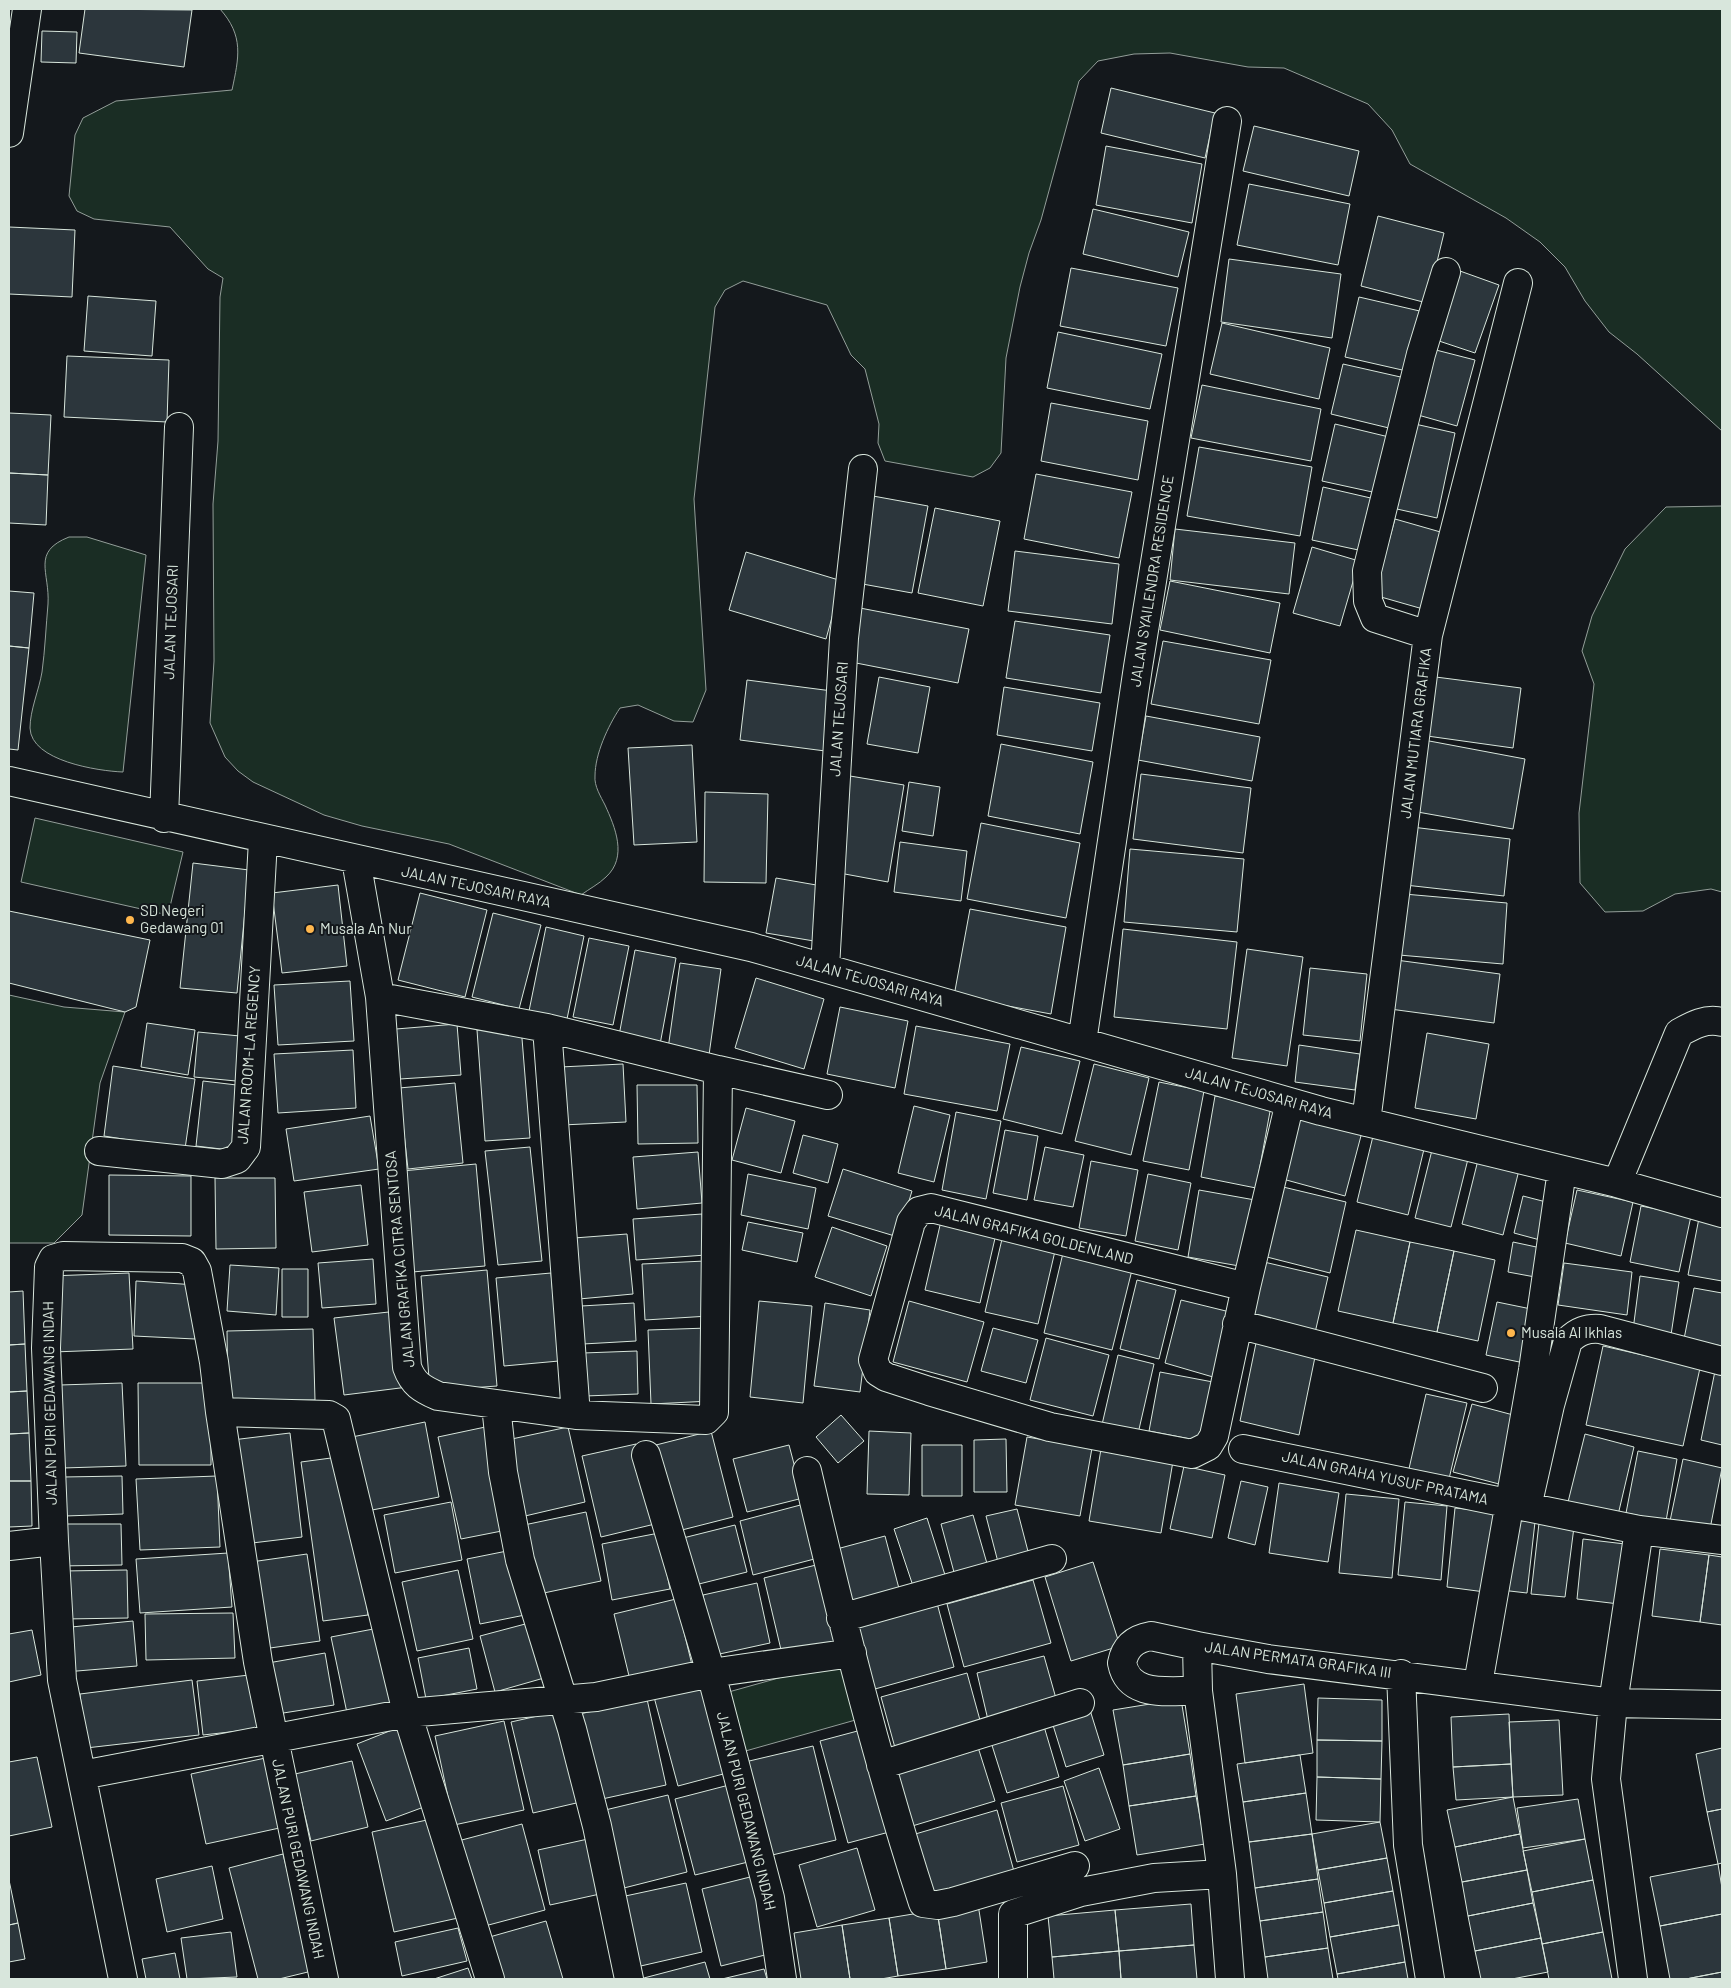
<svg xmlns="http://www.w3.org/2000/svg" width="1731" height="1988" viewBox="0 0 1731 1988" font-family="Barlow,sans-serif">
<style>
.green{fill:#1a2d24;stroke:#939e99}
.building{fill:#2c363c;stroke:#d8e6dc}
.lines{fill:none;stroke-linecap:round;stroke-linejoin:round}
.minor-casing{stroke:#d8e6dc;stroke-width:30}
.minor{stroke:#14181c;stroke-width:28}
.poi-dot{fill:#ffb74d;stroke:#14181c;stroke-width:2}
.labels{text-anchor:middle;stroke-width:4;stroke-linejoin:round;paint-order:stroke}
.street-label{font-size:15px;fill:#d8e6dc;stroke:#14181c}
.poi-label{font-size:15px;fill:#d8e6dc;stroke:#14181c;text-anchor:start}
</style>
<rect width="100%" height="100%" fill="#14181c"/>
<path class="green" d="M220,9H1722V431L1637,354L1609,332L1585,301L1565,267L1540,242L1506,218L1410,164L1392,130L1368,104L1284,68L1248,67L1170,53L1134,54L1098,61L1079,81L1041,220L1029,253L1020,287L1006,358L1001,453L990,468L973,477L885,461L878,443L879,424L865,369L851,355L827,305L743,281L725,290L715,307L694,499L706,690L693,722L674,721L638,705L620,708C608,726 595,754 595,776C594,786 601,797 605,805C615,827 628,857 606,877C599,884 589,889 581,895L449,844L362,826L324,815L253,782L238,771L225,757L210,723L214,661L213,504L218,441L220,297L223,278L208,269L170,227L94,219L77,211L69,196L75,135L83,118L116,101L232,90C239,57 244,36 220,9Z
M1722,506V892L1711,889L1675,894L1643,911L1605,912L1580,883L1579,813L1594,684L1582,651L1592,616L1625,549L1666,507Z
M69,537H87L146,555L123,772C98,771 31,761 30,728C30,710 39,690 42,672C45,650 46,626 48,604C50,572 31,552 69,537Z
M35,818L183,852L168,915L21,882Z
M9,995L64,1007L125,1012L100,1083L82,1215L54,1243H9Z
M843,1660L859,1719L742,1752L725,1693Z"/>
<path class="building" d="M85,9L192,10L184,67L79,53Z
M42,31L77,32L76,63L41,62Z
M1111,88L1215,113L1205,158L1101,133Z
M1254,126L1359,151L1349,196L1243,171Z
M1106,146L1202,164L1192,223L1096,205Z
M1249,184L1350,204L1338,265L1237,245Z
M1093,209L1189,232L1178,277L1083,254Z
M1378,216L1444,233L1427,303L1361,286Z
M9,227L75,230L72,297L9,294Z
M1229,259L1341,274L1332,338L1221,322Z
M1071,268L1178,288L1166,346L1060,326Z
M1460,271L1499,285L1475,353L1436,340Z
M88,296L156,301L152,356L84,351Z
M1359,297L1424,312L1411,372L1345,357Z
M1222,323L1330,348L1319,399L1210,374Z
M1058,332L1162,354L1150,409L1047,388Z
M1436,350L1475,360L1457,426L1418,415Z
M67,356L169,360L167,422L64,417Z
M1343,364L1405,378L1393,429L1331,414Z
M1202,385L1321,409L1311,461L1191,438Z
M1051,403L1148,421L1138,480L1041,461Z
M9,413L51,415L48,475L9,473Z
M1335,424L1389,437L1377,493L1322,481Z
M1415,424L1455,433L1437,518L1397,509Z
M1199,447L1312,467L1300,536L1187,516Z
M9,473L48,475L46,525L9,523Z
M1036,474L1132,492L1119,558L1024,539Z
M1323,487L1375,499L1363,551L1312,540Z
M873,496L928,506L912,593L857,583Z
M935,508L1000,521L983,606L918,593Z
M1395,519L1451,535L1430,611L1374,595Z
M1175,529L1295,543L1289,594L1170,580Z
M1312,547L1359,561L1340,626L1293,613Z
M1015,551L1119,564L1112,624L1008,611Z
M746,552L842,581L826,639L729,610Z
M1170,581L1280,603L1270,653L1160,630Z
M9,591L34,593L29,648L9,646Z
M860,608L969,629L958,683L851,662Z
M1015,621L1110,635L1101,693L1006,678Z
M1163,641L1271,660L1259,724L1151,704Z
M9,646L29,648L18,750L9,749Z
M1428,676L1521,688L1513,748L1420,735Z
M879,677L930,687L918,753L867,744Z
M747,680L840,692L833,752L740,740Z
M1004,687L1100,703L1092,751L997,735Z
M1146,716L1260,737L1252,781L1138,760Z
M1424,740L1525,759L1513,829L1412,811Z
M1001,744L1093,762L1080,834L988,816Z
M692,745L697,842L634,845L628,748Z
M1141,774L1251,788L1243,853L1133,839Z
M850,776L904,785L888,882L834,872Z
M909,782L940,787L933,836L902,831Z
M705,792L768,794L766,883L704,882Z
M981,823L1080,843L1066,918L967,899Z
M1412,827L1510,839L1504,896L1405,885Z
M900,842L967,851L961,901L894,892Z
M1130,849L1244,859L1237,932L1124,922Z
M193,863L249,870L237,993L180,988Z
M776,878L822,886L814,941L766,933Z
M338,885L347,966L282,973L272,893Z
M420,893L487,910L465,997L398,980Z
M1404,894L1507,903L1503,964L1399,955Z
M970,909L1066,927L1051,1014L954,996Z
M9,911L150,940L136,1007L125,1012L9,983Z
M493,913L541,925L519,1009L472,997Z
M546,927L584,936L567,1019L529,1011Z
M1123,929L1237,942L1227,1029L1114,1017Z
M589,938L629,946L613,1025L573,1017Z
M1247,949L1303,957L1287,1066L1232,1058Z
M635,950L676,958L659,1050L618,1041Z
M1396,960L1500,974L1494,1023L1390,1009Z
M680,963L721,969L709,1055L668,1049Z
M1310,968L1367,974L1360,1041L1303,1035Z
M756,978L824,999L804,1069L735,1048Z
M350,981L354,1041L278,1045L274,985Z
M840,1007L908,1021L895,1088L827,1074Z
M147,1023L195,1030L188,1075L141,1067Z
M457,1024L461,1075L400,1079L396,1029Z
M521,1026L530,1138L485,1141L477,1030Z
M916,1026L1010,1044L997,1111L904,1094Z
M198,1032L240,1036L236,1081L194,1077Z
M1427,1033L1489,1044L1476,1119L1415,1108Z
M1299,1045L1360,1054L1355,1090L1295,1082Z
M1021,1047L1080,1061L1062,1134L1003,1119Z
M353,1050L356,1108L278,1113L274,1054Z
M623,1064L626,1122L562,1125L560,1067Z
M1094,1064L1149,1078L1131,1155L1075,1141Z
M113,1066L195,1079L185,1149L104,1136Z
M203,1081L245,1086L238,1151L196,1146Z
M1159,1082L1204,1091L1189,1170L1143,1161Z
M455,1083L463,1163L408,1169L399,1088Z
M637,1085H697L698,1143L638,1144Z
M1215,1096L1271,1106L1256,1188L1201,1177Z
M914,1106L950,1115L934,1182L898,1173Z
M746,1108L795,1121L781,1173L732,1160Z
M956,1112L1001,1121L986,1199L942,1190Z
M1296,1114L1362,1132L1345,1196L1279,1178Z
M370,1116L379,1169L294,1181L286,1129Z
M1005,1130L1038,1136L1027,1200L993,1193Z
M1374,1132L1425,1145L1408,1215L1357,1202Z
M803,1135L838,1144L828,1183L793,1173Z
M1433,1146L1469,1155L1451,1227L1415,1218Z
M530,1147L542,1261L498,1265L485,1151Z
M1045,1147L1084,1155L1073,1207L1034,1200Z
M698,1152L702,1203L637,1209L633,1157Z
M1478,1160L1519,1170L1503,1235L1462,1224Z
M1091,1161L1138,1170L1126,1236L1079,1228Z
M476,1164L485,1266L412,1272L402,1171Z
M843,1169L912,1191L898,1237L828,1216Z
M748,1174L816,1188L808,1229L741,1215Z
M1148,1174L1191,1183L1178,1250L1135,1241Z
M109,1175L191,1176V1236L109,1235Z
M215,1178H275L276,1248L216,1249Z
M361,1185L368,1245L312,1252L304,1192Z
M1279,1186L1346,1202L1330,1273L1263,1256Z
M1199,1190L1255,1200L1245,1267L1188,1257Z
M1577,1190L1633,1202L1621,1256L1565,1243Z
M1523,1196L1550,1203L1540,1240L1514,1233Z
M1641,1206L1691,1216L1679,1272L1630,1262Z
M702,1214L706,1255L636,1260L633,1219Z
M1699,1218L1722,1222V1281L1688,1275Z
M941,1221L996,1234L980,1303L925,1290Z
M748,1222L803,1233L797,1262L742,1250Z
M832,1227L887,1246L871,1296L815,1277Z
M1356,1230L1410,1242L1393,1323L1338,1311Z
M627,1234L633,1294L579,1299L574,1238Z
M1002,1239L1055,1251L1038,1324L985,1312Z
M1410,1242L1454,1251L1437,1332L1393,1323Z
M1513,1242L1541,1248L1535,1277L1508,1272Z
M1454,1251L1495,1260L1478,1341L1437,1332Z
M1063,1253L1132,1270L1112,1350L1044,1333Z
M373,1259L376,1304L322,1308L318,1263Z
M705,1261L709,1316L645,1320L642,1264Z
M1264,1262L1328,1277L1314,1337L1249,1322Z
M1564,1263L1632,1272L1627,1315L1558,1305Z
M230,1265L279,1268L276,1315L227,1311Z
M282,1269H308V1317H282Z
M487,1270L497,1386L430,1391L421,1276Z
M129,1273L133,1349L53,1352L50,1276Z
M551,1273L559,1361L504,1366L496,1278Z
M1640,1276L1679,1282L1671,1335L1633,1330Z
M1137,1280L1176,1290L1159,1359L1120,1349Z
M136,1281L197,1285L195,1339L134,1336Z
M1694,1288L1722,1293V1346L1684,1339Z
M23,1291L25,1344L9,1345V1292Z
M1181,1300L1230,1312L1213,1377L1165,1363Z
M759,1301L812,1306L803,1403L750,1397Z
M909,1301L984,1322L967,1382L893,1362Z
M1497,1302L1536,1310L1524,1363L1486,1355Z
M634,1303L636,1341L583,1344L581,1306Z
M825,1303L870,1310L860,1392L814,1386Z
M398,1311L408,1387L344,1395L334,1318Z
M708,1328L711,1401L651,1404L648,1330Z
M993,1328L1038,1340L1026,1383L981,1371Z
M313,1329L315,1400L228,1401L227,1331Z
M1046,1338L1109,1355L1093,1416L1030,1400Z
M1256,1343L1315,1357L1299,1435L1240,1421Z
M25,1344L27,1391L9,1392V1345Z
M1603,1346L1700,1368L1683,1446L1586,1425Z
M637,1351L638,1394L585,1396L583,1353Z
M1118,1355L1154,1364L1137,1438L1101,1429Z
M1715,1371L1722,1372V1445L1701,1440Z
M1160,1372L1213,1382L1201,1441L1149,1431Z
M122,1383L126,1466L63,1468L60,1385Z
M138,1383H211V1465H139Z
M27,1391L29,1433L9,1434V1392Z
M1426,1394L1467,1403L1448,1483L1408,1473Z
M1472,1404L1517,1416L1499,1484L1453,1472Z
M841,1415L864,1441L838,1463L816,1437Z
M425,1422L439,1497L367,1511L352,1437Z
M490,1426L512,1529L461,1539L438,1437Z
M568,1427L585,1502L525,1516L507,1440Z
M711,1431L733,1517L678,1531L656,1445Z
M869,1431L911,1433L909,1495L867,1494Z
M29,1433L31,1481H9V1434Z
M290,1433L302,1537L244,1544L232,1440Z
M1585,1434L1634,1447L1618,1515L1568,1502Z
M1027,1437L1092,1448L1080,1516L1015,1505Z
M1006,1439L1007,1492H974V1440Z
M636,1444L655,1524L601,1537L582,1456Z
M789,1445L803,1498L747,1512L733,1459Z
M922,1445H962V1496H922Z
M1101,1449L1173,1461L1161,1533L1089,1521Z
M1638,1451L1677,1459L1666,1521L1626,1513Z
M346,1456L368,1615L323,1621L301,1462Z
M1683,1459L1722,1468L1710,1529L1670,1521Z
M1184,1466L1225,1475L1212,1538L1170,1529Z
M122,1476L123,1514L65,1516L63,1477Z
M217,1476L220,1547L140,1550L136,1479Z
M9,1481H31L32,1526L9,1527Z
M1241,1481L1268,1487L1255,1545L1228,1538Z
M1279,1483L1339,1493L1328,1562L1269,1553Z
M1346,1494L1399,1499L1392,1578L1339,1573Z
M451,1502L462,1560L395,1573L384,1515Z
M1405,1502L1447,1506L1441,1580L1398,1575Z
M808,1503L822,1557L753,1575L740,1521Z
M1455,1508L1494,1512L1485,1592L1447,1587Z
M1017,1509L1030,1559L999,1566L986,1516Z
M586,1512L601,1581L539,1594L524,1525Z
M973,1515L988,1567L955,1576L941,1524Z
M927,1518L945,1575L913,1586L894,1529Z
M1509,1519L1535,1522L1527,1593L1501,1590Z
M1539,1523L1574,1527L1565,1597L1531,1594Z
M58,1524H121L122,1565L58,1566Z
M735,1525L747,1572L691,1586L679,1539Z
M659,1533L670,1589L612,1600L602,1544Z
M885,1536L901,1596L849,1610L833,1550Z
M1583,1539L1625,1544L1619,1604L1577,1599Z
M517,1549L530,1614L480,1624L467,1559Z
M1660,1549L1709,1555L1700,1622L1652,1616Z
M228,1553L232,1607L140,1613L136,1559Z
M307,1554L320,1641L263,1649L251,1562Z
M1709,1555L1722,1557V1625L1700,1622Z
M1093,1562L1120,1646L1071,1661L1045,1577Z
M820,1564L839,1641L782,1654L764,1578Z
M127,1570L128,1618L64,1619L63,1571Z
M458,1570L473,1639L417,1651L402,1582Z
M1033,1580L1051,1643L964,1667L947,1604Z
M757,1583L770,1643L715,1655L703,1595Z
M676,1599L692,1665L630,1680L614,1614Z
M937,1603L954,1667L875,1689L857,1626Z
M233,1613L235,1658L146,1660L145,1614Z
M133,1621L137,1666L65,1672L61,1628Z
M529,1623L544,1678L495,1692L480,1636Z
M384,1627L399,1703L347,1713L331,1637Z
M32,1630L41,1675L9,1682V1634Z
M469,1648L477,1689L426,1699L418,1658Z
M325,1653L334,1705L277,1714L268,1663Z
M1044,1656L1057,1702L988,1720L977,1673Z
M967,1673L983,1731L897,1755L881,1697Z
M258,1674L265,1728L203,1735L197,1681Z
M192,1680L199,1735L86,1748L80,1694Z
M703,1684L727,1773L678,1786L654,1697Z
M1304,1684L1313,1753L1245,1763L1236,1694Z
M1318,1698L1382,1700V1741L1317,1740Z
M647,1699L666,1785L593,1801L575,1715Z
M1181,1699L1190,1754L1123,1765L1113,1710Z
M564,1710L585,1801L533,1813L511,1722Z
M1090,1710L1104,1755L1066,1767L1052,1722Z
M1509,1714L1511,1764L1453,1767L1451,1717Z
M1559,1720L1563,1795L1513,1797L1509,1722Z
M504,1721L524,1810L454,1825L435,1736Z
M1043,1723L1059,1777L1007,1793L990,1739Z
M402,1726L432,1804L386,1821L357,1744Z
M865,1729L893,1831L848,1843L820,1741Z
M1317,1740L1382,1741L1381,1779L1317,1777Z
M977,1744L995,1801L909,1827L891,1770Z
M813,1746L836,1840L768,1856L745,1762Z
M1722,1748V1809L1707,1812L1696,1754Z
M1190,1754L1196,1796L1129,1806L1123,1765Z
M1300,1755L1306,1793L1243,1802L1237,1764Z
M37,1757L52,1827L9,1836V1762Z
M270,1757L284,1827L206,1844L191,1774Z
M352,1761L368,1827L311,1841L295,1774Z
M1511,1764L1513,1797L1456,1800L1453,1767Z
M1099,1768L1120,1829L1085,1841L1064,1781Z
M1317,1777L1381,1779L1380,1822L1316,1820Z
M729,1785L748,1862L695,1875L675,1799Z
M1063,1786L1079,1845L1017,1862L1001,1803Z
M1306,1793L1312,1834L1249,1842L1243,1802Z
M668,1795L687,1872L620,1889L601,1811Z
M1196,1796L1205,1844L1137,1855L1129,1806Z
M1513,1797L1520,1834L1455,1847L1447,1810Z
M1578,1799L1585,1839L1523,1848L1517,1808Z
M1722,1809V1863L1718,1864L1707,1812Z
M997,1810L1015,1875L930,1899L912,1835Z
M436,1818L458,1918L394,1932L372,1832Z
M1380,1822L1387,1858L1318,1870L1312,1834Z
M522,1824L545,1910L481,1927L458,1841Z
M1312,1834L1318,1879L1255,1888L1249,1842Z
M1520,1834L1527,1870L1462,1882L1455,1847Z
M597,1837L609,1892L550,1905L538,1850Z
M1585,1839L1593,1880L1532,1892L1523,1851Z
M857,1848L875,1910L817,1927L799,1865Z
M283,1854L312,1971L279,1979H258L229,1868Z
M1387,1858L1393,1891L1324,1903L1318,1870Z
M1718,1864L1722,1888V1914L1660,1926L1650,1877Z
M212,1866L223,1919L167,1932L156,1879Z
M1527,1870L1533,1903L1468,1916L1462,1882Z
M754,1876L773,1953L721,1966L702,1889Z
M1318,1879L1323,1912L1260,1921L1255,1888Z
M9,1880L18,1923L9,1925Z
M1593,1880L1603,1932L1542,1944L1532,1892Z
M686,1883L702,1952L632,1968L616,1898Z
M1393,1891L1399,1925L1330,1937L1324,1903Z
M1533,1903L1541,1938L1475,1951L1468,1916Z
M978,1904L987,1962L946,1969L937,1910Z
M1191,1904L1194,1945L1119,1951L1115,1910Z
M937,1910L946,1969L898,1976L889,1918Z
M1115,1910L1119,1951L1052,1957L1048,1916Z
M1323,1912L1328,1948L1265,1957L1260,1921Z
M1722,1914V1972L1686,1979H1670L1660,1926Z
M889,1918L898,1976L881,1979H850L842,1925Z
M546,1921L563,1979H498L486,1938Z
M18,1923L25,1959L9,1962V1925Z
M842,1925L850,1979H801L794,1933Z
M1399,1925L1405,1962L1337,1974L1330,1937Z
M458,1928L467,1961L402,1976L395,1942Z
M231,1932L237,1977L187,1979L181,1938Z
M1603,1932L1612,1979H1549L1542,1944Z
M1541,1938L1548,1972L1512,1979H1481L1475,1951Z
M1194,1945L1197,1979H1121L1119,1951Z
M1328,1948L1333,1979H1268L1265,1957Z
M1119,1951L1121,1979H1054L1052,1957Z
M175,1953L180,1979H146L142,1959Z
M705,1962L710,1979H640Z
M1405,1962L1408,1979H1338L1337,1974Z
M468,1968L472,1979H434Z
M764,1969L767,1979H722Z
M1722,1972V1979H1686Z"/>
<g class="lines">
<defs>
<path id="minor" d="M9,133L27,9
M1428,635L1518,283
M9,781L751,947L1321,1111L1617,1183L1722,1213
M164,818L179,427
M356,860L380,997L407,1367C413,1384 422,1389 438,1396L576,1415L706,1420L714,1412L718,1070L547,1028L380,997
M825,968L844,638L863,469
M547,1028L576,1415
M1082,1042L1138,667L1227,121
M718,1070L828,1095
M1366,1122L1428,635L1375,618L1368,601L1367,571L1421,354L1446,272
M99,1151L222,1164L237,1159L246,1147L263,840
M1617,1183L1679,1033C1693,1025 1706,1018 1722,1022
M1246,1287L1214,1436L1208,1446L1192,1454L1050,1427L929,1391L886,1377L878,1372L873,1360L911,1222L919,1211L931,1208L1246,1287L1290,1102
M1237,1324L1483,1388
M496,1405L503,1472L520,1560L572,1729L597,1826L629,1979
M1243,1449L1639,1530L1722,1540
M807,1471C841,1617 877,1761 923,1903L938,1905L953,1902L1075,1866
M1527,1507L1550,1405L1568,1341C1578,1331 1587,1328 1600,1329L1722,1361
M9,1546L54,1541
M841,1618L1052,1559
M1197,1646L1151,1636C1134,1639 1125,1647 1122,1663C1129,1699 1170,1690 1198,1691
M1401,1674L1408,1845L1430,1979
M1478,1684L1533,1370L1560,1184
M881,1765L1080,1703
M82,1775L407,1713L596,1697L711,1673L646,1455
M123,1979L62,1680L54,1541L46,1348L49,1267L53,1259L63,1256L182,1258L192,1262L197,1271L214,1362L220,1412
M324,1979L258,1662L220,1412L329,1415L336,1419L407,1713L490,1979
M782,1979L770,1898L711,1673L852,1653
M1013,1979V1914L1081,1892L1154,1878L1222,1874
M1230,1979L1222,1874L1198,1691L1197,1646L1268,1659L1613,1703L1722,1705
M1633,1979L1606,1779L1613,1703L1639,1530"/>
</defs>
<use href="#minor" class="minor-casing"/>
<use href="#minor" class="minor"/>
</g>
<g class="poi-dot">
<circle cx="130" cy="920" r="5"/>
<circle cx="310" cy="929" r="5"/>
<circle cx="1511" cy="1333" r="5"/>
</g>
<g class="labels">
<g class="street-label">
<text transform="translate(1152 581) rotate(-81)" y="5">JALAN SYAILENDRA RESIDENCE</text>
<text transform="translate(171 622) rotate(-88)" y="5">JALAN TEJOSARI</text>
<text transform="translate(839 719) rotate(-86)" y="5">JALAN TEJOSARI</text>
<text transform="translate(1416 733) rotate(-83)" y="5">JALAN MUTIARA GRAFIKA</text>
<text transform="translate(476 887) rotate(12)" y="5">JALAN TEJOSARI RAYA</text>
<text transform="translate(870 981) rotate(16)" y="5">JALAN TEJOSARI RAYA</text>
<text transform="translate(249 1055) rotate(-86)" y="5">JALAN ROOM-LA REGENCY</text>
<text transform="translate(1259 1093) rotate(16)" y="5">JALAN TEJOSARI RAYA</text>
<text transform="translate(1034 1235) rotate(14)" y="5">JALAN GRAFIKA GOLDENLAND</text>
<text transform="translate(400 1259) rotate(-95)" y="5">JALAN GRAFIKA CITRA SENTOSA</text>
<text transform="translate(50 1403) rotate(-91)" y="5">JALAN PURI GEDAWANG INDAH</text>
<text transform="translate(1385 1478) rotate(12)" y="5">JALAN GRAHA YUSUF PRATAMA</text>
<text transform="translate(1298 1660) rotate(8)" y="5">JALAN PERMATA GRAFIKA III</text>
<text transform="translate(746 1811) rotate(76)" y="5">JALAN PURI GEDAWANG INDAH</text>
<text transform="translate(298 1859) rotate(78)" y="5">JALAN PURI GEDAWANG INDAH</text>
</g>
<g class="poi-label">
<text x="140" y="916">SD Negeri<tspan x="140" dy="17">Gedawang 01</tspan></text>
<text x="320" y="934">Musala An Nur</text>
<text x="1521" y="1338">Musala Al Ikhlas</text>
</g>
</g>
<rect width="1731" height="1988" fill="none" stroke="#d8e6dc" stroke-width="20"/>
</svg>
